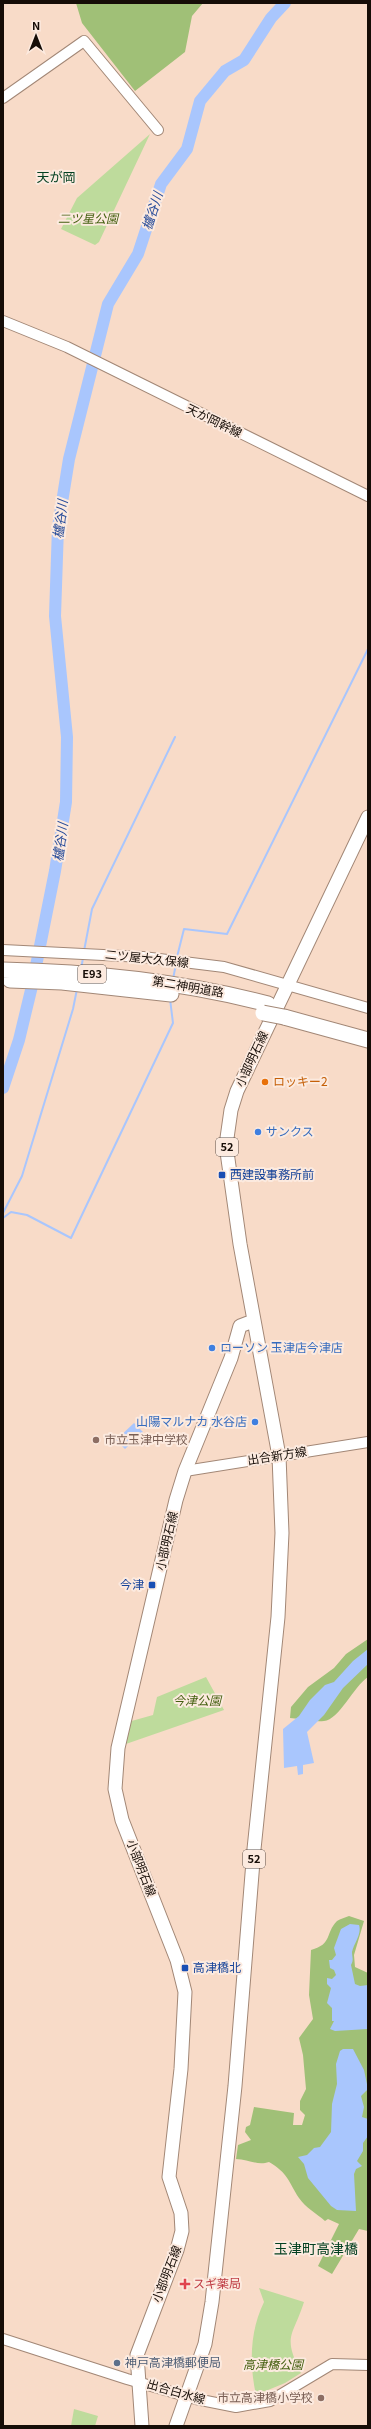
<svg xmlns="http://www.w3.org/2000/svg" width="371" height="2429" viewBox="0 0 371 2429" font-family="Georgia,'Noto Sans JP',serif">
<style>
.green{fill:#bedb9c}
.forest{fill:#a0c077}
.water{fill:#a9c6fd}
.lines{fill:none;stroke-linecap:round;stroke-linejoin:round}
.stream{stroke:#a9c6fd;stroke-width:2}
.river{stroke:#a9c6fd;stroke-width:12}
.minor-casing{stroke:#a28776;stroke-width:12}
.major-casing{stroke:#a28776;stroke-width:15}
.highway-casing{stroke:#a28776;stroke-width:17}
.minor{stroke:#fff;stroke-width:10}
.major{stroke:#fff;stroke-width:13}
.highway{stroke:#fff;stroke-width:15}
.highway-bridge-casing{stroke:#a28776;stroke-width:17;stroke-linecap:butt}
.highway-bridge{stroke:#fff;stroke-width:15}
.food-dot{fill:#e8710a;stroke:#fceadf;stroke-width:1.5}
.shop-dot{fill:#3f7fe0;stroke:#fceadf;stroke-width:1.5}
.transit-dot{fill:#1a4fb4;stroke:#fceadf;stroke-width:1.5}
.education-dot{fill:#8d6e63;stroke:#fceadf;stroke-width:1.5}
.health-dot{fill:#e0444e;stroke:#fceadf;stroke-width:1.5}
.service-dot{fill:#5c6f8a;stroke:#fceadf;stroke-width:1.5}
.labels{text-anchor:middle;stroke-width:4;stroke-linejoin:round;paint-order:stroke}
.shield{fill:#fceadf;stroke:#5b4f48;stroke-width:1}
.shield-label{font-size:11px;font-weight:bold;fill:#160d07}
.park-label{font-size:12px;font-style:italic;fill:#446011;stroke:#fceadf}
.street-label{font-size:12px;fill:#160d07;stroke:#fceadf}
.food-label{font-size:12px;fill:#c56008;stroke:#fceadf;text-anchor:start}
.shop-label{font-size:12px;fill:#366cbe;stroke:#fceadf;text-anchor:start}
.transit-label{font-size:12px;fill:#164399;stroke:#fceadf;text-anchor:start}
.education-label{font-size:12px;fill:#785e54;stroke:#fceadf;text-anchor:start}
.health-label{font-size:12px;fill:#be3a42;stroke:#fceadf;text-anchor:start}
.service-label{font-size:12px;fill:#4e5e75;stroke:#fceadf;text-anchor:start}
.neighbourhood-label{font-size:13px;fill:#044122;stroke:#fceadf}
.water-label{font-size:13px;font-style:italic;fill:#264b99;stroke:#fceadf}
.quarter-label{font-size:14px;fill:#044122;stroke:#fceadf}
</style>
<rect width="100%" height="100%" fill="#f8dbc8"/>
<path class="green" d="M150,134L99,242L95,245L61,229L77,198Z
M206,1677L224,1710L123,1745L128,1722L153,1715L157,1697Z
M259,2288L304,2302C293,2337 282,2335 301,2373L285,2383L256,2395C249,2363 250,2331 264,2302Z
M74,2409L98,2416L95,2426H71Z"/>
<path class="forest" d="M76,3H203L192,16L185,52L135,91L82,23Z
M368,1639V1677C354,1686 339,1720 324,1721C313,1722 301,1719 290,1718L291,1707L308,1687L334,1668L346,1654Z
M349,1916L364,1921L354,1955L355,1967L368,1973V2231L359,2229L332,2274L318,2266L339,2224L328,2219L325,2221C317,2214 305,2207 299,2198C288,2181 288,2173 269,2162C257,2166 248,2159 236,2159L238,2145L251,2140L245,2132L246,2127L250,2125L254,2107L294,2113L293,2125H302L305,2115L300,2110V2101L306,2089L303,2055L299,2038L313,2019L309,1995L311,1950C333,1944 325,1933 337,1921C340,1919 346,1917 349,1916Z"/>
<path class="water" d="M134,1423L143,1432L125,1449L116,1440Z
M368,1649V1664L343,1688L324,1715L307,1732L314,1763L303,1765V1774L298,1775L297,1766L284,1768L283,1729L299,1716L310,1700L325,1685L334,1682L353,1661Z
M350,1924L359,1925C362,1934 354,1943 352,1952C352,1957 354,1960 351,1965L355,1984L360,1986L368,1985V2029L335,2031L330,2029L334,2021H332V2008L327,2003L331,1988L327,1984V1978L332,1979L336,1975L334,1970L330,1968L329,1960H332L336,1955L334,1948L341,1929Z
M343,2049H353L364,2070L368,2089L361,2096L364,2107L362,2117L368,2119V2136L363,2143V2151L357,2161L362,2166L356,2169L354,2174L356,2211L337,2210L331,2206L308,2178L304,2164L298,2157L307,2155L314,2148L320,2147L331,2132L332,2104L337,2084L336,2064L340,2051Z"/>
<g class="lines">
<path class="stream" d="M84,951L92,909L175,737
M177,957L184,929L227,934L368,649
M81,969L83,958
M173,979L176,964
M3,1213L22,1176L73,1009L77,989
M3,1218L11,1212L27,1215L71,1238L173,1023L170,999"/>
<path class="river" d="M3,1088L19,1040L32,986L55,871L66,802L67,737L55,616L58,527L69,459L108,304L138,254L161,184L187,149L200,101L225,71L244,60L271,18L285,3"/>
<defs>
<path id="minor" d="M3,98L84,41L158,130
M3,321L67,347L368,496
M3,950L143,957L224,967L368,1008
M185,1471L368,1442
M3,2339L127,2379L196,2399L236,2407L270,2401L332,2364L368,2365"/>
<path id="major" d="M142,2426L137,2355L177,2250L182,2231L181,2213L169,2177L181,2069L185,1992L177,1960L122,1820L115,1789L118,1748L176,1500L185,1471L231,1358L240,1326L253,1321
M176,2426L205,2344L212,2302L235,2086L254,1849L278,1617L282,1533L279,1456L240,1244L226,1145L231,1110L237,1091L368,817"/>
<path id="highway" d="M3,970C93,972 180,981 268,1004
M10,980L62,982L171,994
M284,1017L368,1040"/>
</defs>
<use href="#minor" class="minor-casing"/>
<use href="#major" class="major-casing"/>
<use href="#highway" class="highway-casing"/>
<use href="#minor" class="minor"/>
<use href="#major" class="major"/>
<use href="#highway" class="highway"/>
<defs>
<path id="highway-bridge" d="M263,1013L284,1017"/>
</defs>
<use href="#highway-bridge" class="highway-bridge-casing"/>
<use href="#highway-bridge" class="highway-bridge"/>
</g>
<circle class="food-dot" cx="265" cy="1082" r="4"/>
<g class="shop-dot">
<circle cx="258" cy="1132" r="4"/>
<circle cx="212" cy="1348" r="4"/>
<circle cx="255" cy="1422" r="4"/>
</g>
<g class="transit-dot">
<rect x="218" y="1171" width="8" height="8" rx="2"/>
<rect x="148" y="1581" width="8" height="8" rx="2"/>
<rect x="181" y="1964" width="8" height="8" rx="2"/>
</g>
<g class="education-dot">
<circle cx="96" cy="1440" r="4"/>
<circle cx="321" cy="2398" r="4"/>
</g>
<path class="health-dot" d="M183 2278h4v4h4v4h-4v4h-4v-4h-4v-4h4z"/>
<circle class="service-dot" cx="117" cy="2363" r="4"/>
<g class="labels">
<g class="shield">
<rect x="78" y="965" width="28" height="18" rx="3"/>
<rect x="216" y="1138" width="22" height="18" rx="3"/>
<rect x="243" y="1850" width="22" height="18" rx="3"/>
</g>
<g class="shield-label">
<text x="92" y="978">E93</text>
<text x="227" y="1151">52</text>
<text x="254" y="1863">52</text>
</g>
<g class="park-label">
<text x="88" y="223">二ツ星公園</text>
<text x="197" y="1705">今津公園</text>
<text x="273" y="2369">高津橋公園</text>
</g>
<g class="street-label">
<text transform="translate(214 421) rotate(26)" y="4">天が岡幹線</text>
<text transform="translate(147 959) rotate(6)" y="4">二ツ屋大久保線</text>
<text transform="translate(188 987) rotate(10)" y="4">第二神明道路</text>
<text transform="translate(252 1059) rotate(-65)" y="4">小部明石線</text>
<text transform="translate(277 1456) rotate(-9)" y="4">出合新方線</text>
<text transform="translate(167 1541) rotate(-77)" y="4">小部明石線</text>
<text transform="translate(141 1868) rotate(69)" y="4">小部明石線</text>
<text transform="translate(167 2274) rotate(-69)" y="4">小部明石線</text>
<text transform="translate(176 2392) rotate(16)" y="4">出合白水線</text>
</g>
<g class="food-label">
<text x="273" y="1086">ロッキー2</text>
</g>
<g class="shop-label">
<text x="266" y="1136">サンクス</text>
<text x="220" y="1352">ローソン 玉津店今津店</text>
<text x="247" y="1426" text-anchor="end">山陽マルナカ 水谷店</text>
</g>
<g class="transit-label">
<text x="230" y="1179">西建設事務所前</text>
<text x="144" y="1589" text-anchor="end">今津</text>
<text x="193" y="1972">高津橋北</text>
</g>
<g class="education-label">
<text x="104" y="1444">市立玉津中学校</text>
<text x="313" y="2402" text-anchor="end">市立高津橋小学校</text>
</g>
<g class="health-label">
<text x="193" y="2288">スギ薬局</text>
</g>
<g class="service-label">
<text x="125" y="2367">神戸高津橋郵便局</text>
</g>
<g class="neighbourhood-label">
<text x="56" y="182">天が岡</text>
</g>
<g class="water-label">
<text transform="translate(152 211) rotate(-72)" y="5">櫨谷川</text>
<text transform="translate(60 519) rotate(-83)" y="5">櫨谷川</text>
<text transform="translate(60 842) rotate(-82)" y="5">櫨谷川</text>
</g>
<g class="quarter-label">
<text x="316" y="2254">玉津町高津橋</text>
</g>
</g>
<rect width="371" height="2429" fill="none" stroke="#160d07" stroke-width="8"/>
<g transform="translate(36 36)" stroke="#fceadf" stroke-width="3" paint-order="stroke">
<path d="M0-3L7 15L0 10L-7 15Z" fill="#160d07"/>
<text y="-6" font-size="11" font-weight="bold" text-anchor="middle" fill="#160d07">N</text>
</g>
</svg>
